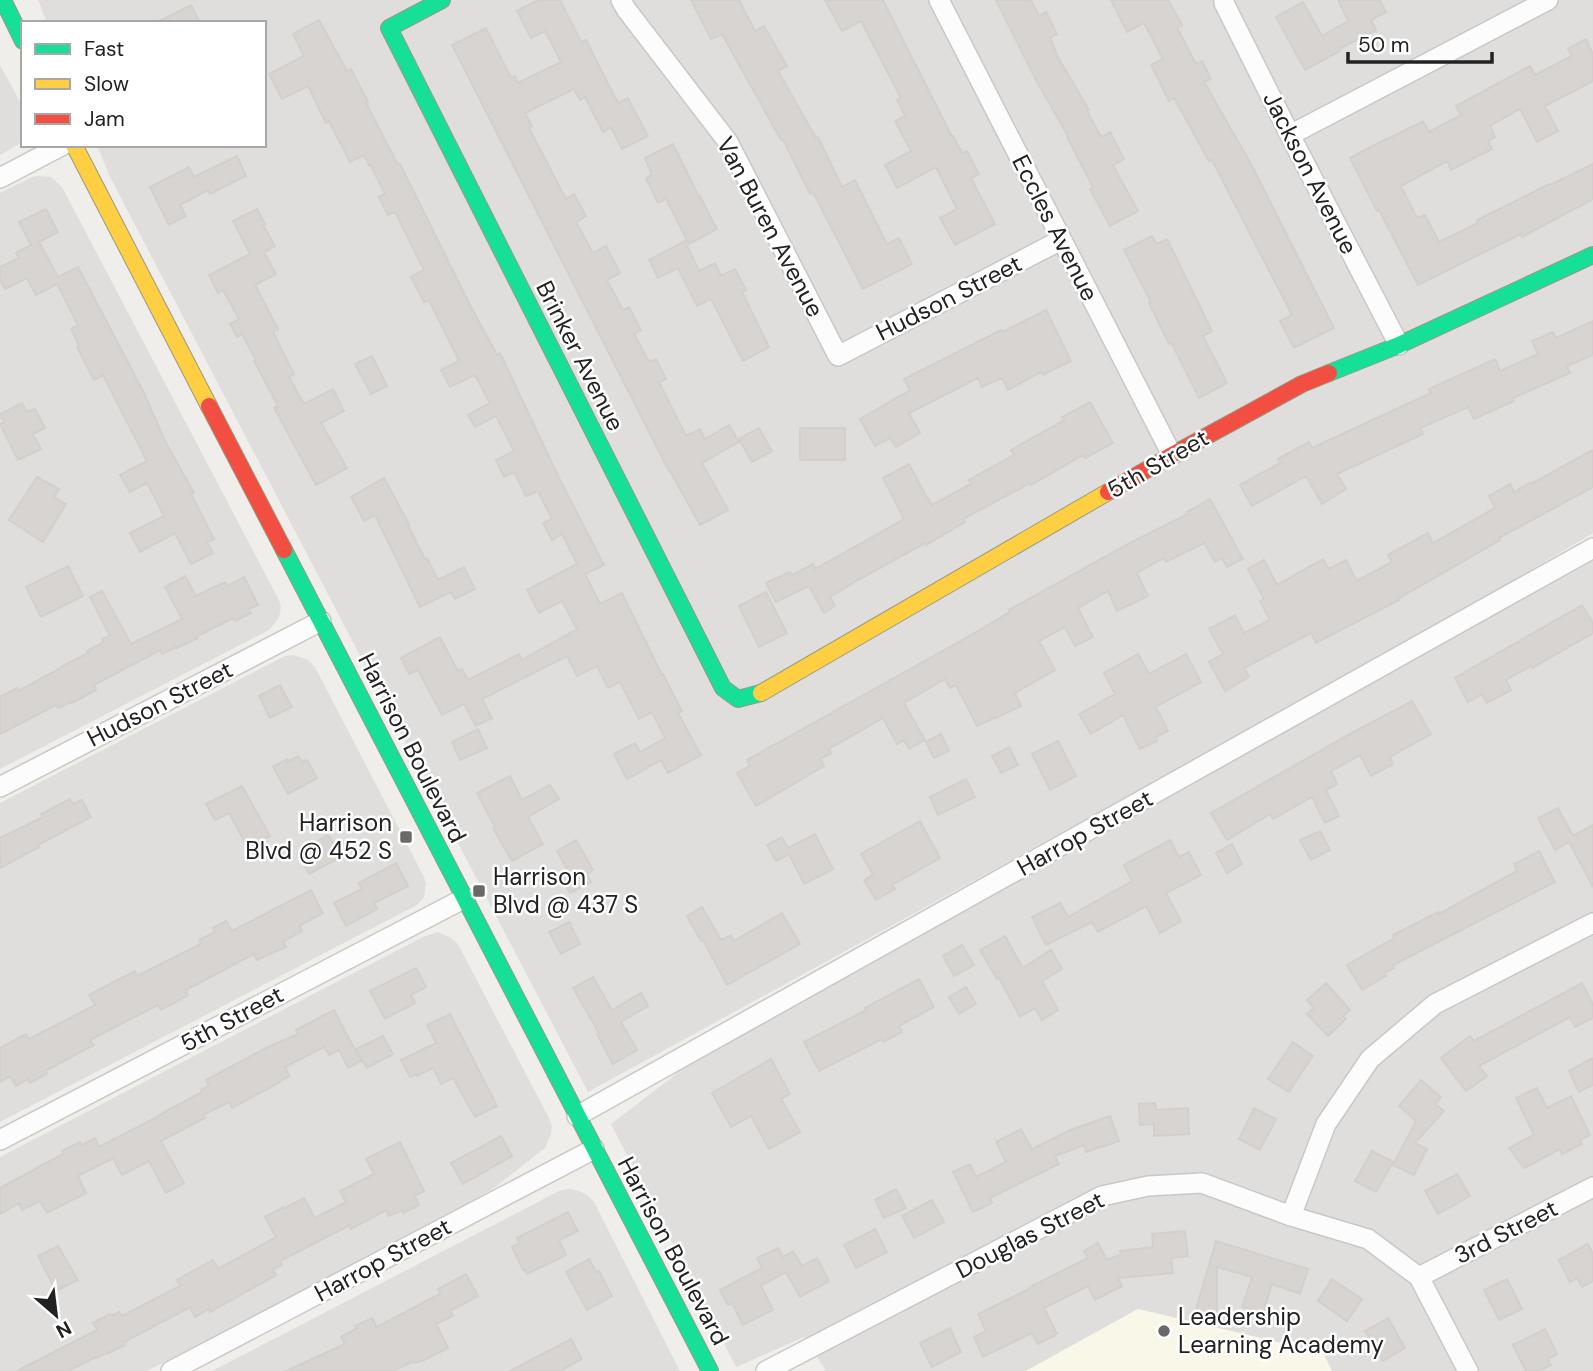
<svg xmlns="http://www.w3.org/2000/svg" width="1593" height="1371" viewBox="0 0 1593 1371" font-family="'DM Sans',sans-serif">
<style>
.residential{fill:#dfdedc}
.education{fill:#f8f7e8}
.building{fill:#d7d4d2;stroke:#d3d0cc;stroke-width:2}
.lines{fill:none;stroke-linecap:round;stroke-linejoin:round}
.street-casing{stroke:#c9c8c7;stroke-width:22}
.fast-casing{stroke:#999a82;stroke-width:18}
.slow-casing{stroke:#999a82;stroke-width:18}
.jam-casing{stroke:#999a82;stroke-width:18}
.street{stroke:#fdfcfc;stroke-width:19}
.fast{stroke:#16e098;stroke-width:16}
.slow{stroke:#ffcf43;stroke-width:16}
.jam{stroke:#f24e42;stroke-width:16}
.poi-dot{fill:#6a6968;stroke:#fff;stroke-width:2.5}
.labels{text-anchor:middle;stroke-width:5;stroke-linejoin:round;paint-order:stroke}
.street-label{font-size:24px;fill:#222;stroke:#fff}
.poi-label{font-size:24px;fill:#222;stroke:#fff;text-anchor:start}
</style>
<rect width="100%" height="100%" fill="#f0eeeb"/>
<path class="residential" d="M38,0H1593V533L1424,634L588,1092L109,175L97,145H264V23H47Z
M0,65L23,107V142L0,155Z
M37,176L51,177L62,187L279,600L281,607L279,618L269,630L0,769V193L30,178Z
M1593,553V1371H1332L1323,1353L1138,1309L1026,1371H826L804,1337L736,1367L611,1124L705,1052Z
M294,655L308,660L315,667L424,877L426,884L424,897L417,905L0,1122V803L285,656Z
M437,932L450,937L457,943L461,950L550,1120L552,1127L551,1134L545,1148L494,1188L455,1211L147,1371H0V1157L423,937Z
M572,1189L579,1191L587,1195L594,1202L680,1371H212L561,1190Z"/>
<path class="education" d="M1138,1309L1323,1353L1332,1371H1026Z"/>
<path class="building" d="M538,0H560L581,42L586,40L618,103L628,98L648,136L622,149L611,127L603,132L585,97L580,100L574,89L525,113L532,126L529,128L566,199L574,194L586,216L576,222L593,253L606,246L620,273L607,280L623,310L629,307L641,330L634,334L649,362L656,359L666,379L659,382L686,436L700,429L705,439L729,425L739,442L702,463L728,510L700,525L670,471H669L452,45L486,28L511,78L515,76L518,83L561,62L545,31L531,38L517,11Z
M691,0H739L755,31L764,26L787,66L778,71L816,138L818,137L842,187L855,180L887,244L899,238L912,264L863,289L813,192L810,194L783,139L781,140L722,34L711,39Z
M825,0H883L952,137L953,136L962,153L967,151L979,174L971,178L995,224L955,245L940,218L957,209L936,167L897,188L885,165L911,151L895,121L905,116L897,100L901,98L861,21L842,31Z
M996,0H1031L1039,16L1046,12L1057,34L1050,38L1059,59L1089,110L1087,111L1101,137L1110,132L1124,159L1113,165L1138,211L1110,226L1090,189L1093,187L1067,137L1068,136L1036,80Z
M1111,0H1168L1182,25L1177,28L1196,64L1202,61L1211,79L1204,82L1251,164L1334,328L1294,348L1280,321L1292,315L1212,160L1209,161L1174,98L1169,101L1151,65L1163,59L1144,23L1127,32Z
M1338,0H1380L1386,12L1371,20L1376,30L1339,49L1340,51L1305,70L1276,17L1303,2L1322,36L1348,21Z
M191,5L200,23H156Z
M319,20L347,71L351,69L368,102L366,103L398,165L400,164L471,307L497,355L500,353L560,480L604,565L585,574L600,604L622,593L662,675L663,674L682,711L678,713L701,755L668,773L661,760L627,779L614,754L635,743L640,752L665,738L652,712L639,719L620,682L608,688L597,666L577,676L567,656L482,699L492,718L476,726L464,704L442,715L418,670L409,674L401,658L440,637L458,671L462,669L468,680L519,654L522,660L577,629L562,601L539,613L527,590L577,564L562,534L552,540L543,523L552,519L538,491L526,496L514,472L504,477L496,460L514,451L496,416L475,427L468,415L490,403L475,375L450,387L441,370L459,361L429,300L424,302L411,277L424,270L395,212L388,215L379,197L385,194L370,164L369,165L364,155L350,162L329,121L326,123L308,86L282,99L269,74L304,56L293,34Z
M1586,39L1593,54V81L1545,106L1558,131L1537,142L1520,109L1490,126L1495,137L1488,141L1492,149L1451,170L1447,161L1401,186L1417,218L1425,215L1439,242L1478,223L1477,220L1549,184L1550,185L1593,164V199L1522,237L1521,234L1418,285L1379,210L1377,211L1350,158L1386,139V140L1423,121L1429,132L1461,115L1456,106L1530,66L1535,75L1572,56L1568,49Z
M673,144L699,197L700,196L717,229L689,244L666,199L658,203L646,178L652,175L645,158Z
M237,156L246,176L210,194L208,190L180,205L186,216L169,225L150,187L189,167L194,177Z
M46,209L58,232L39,242L58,277L78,267L143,391L166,443L194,493L191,494L214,539L207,542L213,553L191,564L175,533L140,552L130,533L164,516L147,483L130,492L120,475L147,461L103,375L94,380L77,347L79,345L71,329L78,325L57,284L36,295L27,278L5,289L0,280V267L19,258L16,253L31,245L19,222Z
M257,209L265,224L263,225L275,246L264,252L276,274L255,285L278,329L273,332L294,374L289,377L304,404L333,389L344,411L321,423L347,468L316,485L274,408L278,406L254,361L256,360L242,334L237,337L230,324L239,319L223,290L218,293L209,275L250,254L233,221Z
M1152,236L1157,244L1167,239L1212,331L1203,336L1227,383L1199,398L1171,342L1169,344L1149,303L1151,302L1124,250Z
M685,241L699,271L715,263L721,276L735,269L746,290L742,292L769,347L743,361L711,299L697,306L678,268L658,278L649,260Z
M1046,310L1071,361L1043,375L1041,372L1008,390L1002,378L982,387L978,378L909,413L920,433L896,447L890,438L875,446L860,419L910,390L904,379L1001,330L1002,332Z
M1593,321V355L1567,366L1570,373L1513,398L1514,401L1474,419L1468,407L1420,428L1423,434L1337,474L1346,489L1322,504L1306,476L1252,506L1240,485L1280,463L1278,459L1309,442L1312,448L1431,393L1429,389L1495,359L1500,371L1538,354L1532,341L1553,332L1556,338Z
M372,356L387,386L371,394L355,364Z
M1090,402L1113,443L1085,458L1083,455L1031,485L1030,483L963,519L965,522L926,545L925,543L858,580L830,597L835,606L824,613L809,586L776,602L766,583L790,572L792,575L813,564L815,569L904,519L883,478L909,464L927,498H928L932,505L971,484L969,480L1014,455L1011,450L1064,420L1062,417Z
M22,403L27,412L35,409L45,428L33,434L41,449L18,460L0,424L4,422L0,414Z
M759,428L772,451L752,462L739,439Z
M800,428H845V460H800Z
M1593,450V487L1499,538L1500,540L1398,599L1399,600L1316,643L1311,633L1244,668L1249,677L1225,691L1209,662L1223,654L1209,629L1235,615L1244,633L1270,620L1260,601L1264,599L1248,569L1264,560L1277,585L1323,559L1329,569L1346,560L1357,581L1392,562L1388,555L1428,533L1433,543L1495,508L1489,496L1510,484L1514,492L1530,483L1531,484Z
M37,477L59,489L54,497L66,504L43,542L9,520Z
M384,478L409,524L408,525L425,559L427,558L438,580L464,567L475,589L455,599L451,592L420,607L375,515L364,521L351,497Z
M1210,499L1243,559L1227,567L1222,558L1215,562L1204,543L1166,562L1164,558L1137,573L1148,596L1117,611L1108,591L1078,608L1093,637L1075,646L1065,627L1039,641L1055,670L1015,693L1021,706L996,718V717L977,726L956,685L950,688L945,679L904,703L925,740L909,749L904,740L897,744L883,718L829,749L831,753L820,759L824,766L756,806L737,773L750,766L747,760L964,639L1010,612L1009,610L1130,543L1188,514L1187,512Z
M68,566L83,596L41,617L26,587Z
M185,576L196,596L225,582L228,586L244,577L258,605L249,609L251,613L235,621L233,618L197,636L198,638L177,648L176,647L162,654L160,650L94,685L96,690L72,703L71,702L58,708L56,705L0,734V697L17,688L18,691L61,668V667L88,653L87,651L104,642L102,639L110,636L90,597L102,591L131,644L182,619L165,587Z
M766,592L787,633L759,647L739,606Z
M1582,605L1593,623V633L1532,668L1531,666L1506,680L1511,690L1487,703L1482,694L1468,702L1455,678Z
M1138,654L1149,674L1186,654L1201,682L1156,707L1168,731L1156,737L1157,741L1140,749L1123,715L1091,734L1079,714L1115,694L1104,673Z
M280,685L292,707L270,718L259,696Z
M1412,701L1431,734L1390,757L1393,764L1371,776L1360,755L1331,771L1337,784L1326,790L1339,816L1325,823L1312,797L1273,819L1270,814L1227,840L1211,813L1348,735Z
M478,729L487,748L460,760L452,742Z
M941,734L949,751L934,758L926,742Z
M1058,741L1076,776L1050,790L1032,754Z
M1009,747L1018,765L1001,773L992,756Z
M298,756L302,762L307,760L317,778L288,794L273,767L287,759L288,762Z
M510,776L522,800L550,785L559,799L528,817L543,844L512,861L493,828L495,827L477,793Z
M966,779L975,797L938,815L930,797Z
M242,786L270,836L248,848L229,813L215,820L206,804Z
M70,799L73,804L82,800L91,817L38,845L39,847L0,868V838L43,817L41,814Z
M1558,808L1573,836L1593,825V887L1569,842L1555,850L1538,818Z
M920,821L940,858L892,885L895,889L876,900L864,880L873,875L861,854Z
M1320,831L1330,850L1311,860L1300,840Z
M815,834L833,869L804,884L789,854L776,861L767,845L782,837L788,848Z
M327,835L329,838L330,837L341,857L309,874L298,853Z
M576,840L593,870L587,874L591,882L570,893L559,874L567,869L557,851Z
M1170,840L1179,857L1189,852L1201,875L1166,893L1181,921L1160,933L1146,906L1098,932L1092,922L1046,945L1032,917L1060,903L1068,917L1132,881L1124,865Z
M1232,844L1242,864L1227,873L1216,853Z
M1539,851L1555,882L1393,965L1394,968L1384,973L1386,976L1362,990L1347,965L1394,938L1393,935L1438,912L1439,914L1517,871L1514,864Z
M396,863L408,886L374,903L377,909L346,926L334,903L362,889L359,883Z
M311,890L323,913L299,926L302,931L283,942L286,947L257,960L254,954L186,990L188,995L161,1010L158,1005L90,1040L94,1045L45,1071L47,1074L30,1083L28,1079L16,1086L10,1076L0,1082V1048L26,1034L29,1039L95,1005L89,995L135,971L137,976L201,944L199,940L215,932L213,928L226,921L232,931Z
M702,907L721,940L731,935L734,941L782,913L800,944L727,985L703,940L701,941L687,916Z
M569,922L580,944L561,954L549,932Z
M1005,936L1023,968L1051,950L1062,969L1042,981L1058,1010L1042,1020L1035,1008L1020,1017L999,978L997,979L980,950Z
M962,945L974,965L954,976L943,956Z
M416,968L426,987L411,995L415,1003L385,1019L370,991Z
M593,977L612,1010L641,993L648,1006L621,1022L637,1050L613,1064L597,1034L599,1033L573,988Z
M919,979L934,1007L899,1026L902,1032L883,1042L882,1039L819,1071L804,1042L866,1010L865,1008Z
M1326,983L1350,1010L1343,1016L1346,1019L1328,1036L1307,1014L1314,1008L1307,1000Z
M1582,983L1593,1004V1018L1575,1027L1570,1017L1479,1066L1487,1076L1466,1091L1441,1058L1470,1036L1474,1041Z
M966,987L976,1004L959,1014L949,997Z
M334,1010L361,1061L348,1068L339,1050L329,1055L324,1047L285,1067L289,1076L273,1086L232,1108L229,1102L203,1115L205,1118L161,1141L184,1183L166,1193L149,1161L122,1175L113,1158L78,1176L86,1193L47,1213L40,1201L22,1210L19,1203L0,1214V1188L63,1154L62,1151L80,1142L82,1145L95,1138L99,1147L159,1116V1115L202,1092L201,1090L209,1085L206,1080L270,1046L298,1034L296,1030Z
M450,1014L497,1106L475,1117L453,1078L441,1084L433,1068L417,1076V1074L410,1077L401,1060L436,1043L427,1025Z
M383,1036L393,1054L367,1068L356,1049Z
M1293,1042L1313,1056L1289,1092L1268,1079Z
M1593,1058V1085L1579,1092L1569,1071Z
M771,1059L790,1094L781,1099L800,1132L769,1149L751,1116L731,1127L712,1093Z
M1421,1080L1441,1097L1435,1104L1444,1111L1415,1143L1427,1149L1414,1175L1393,1165L1416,1121L1399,1106Z
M1537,1088L1547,1108L1571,1096L1590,1135L1580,1140L1582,1144L1562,1154L1560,1149L1524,1168L1509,1148L1534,1135L1516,1098Z
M1155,1103L1156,1110L1188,1108L1189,1134L1154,1136V1124L1140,1125L1139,1104Z
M1254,1108L1276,1119L1260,1150L1239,1139Z
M1110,1116L1119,1141L1086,1152L1084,1145L1055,1156L1059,1164L990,1198L992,1203L973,1212L953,1172L970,1164L976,1177L1006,1162L996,1142L1021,1129L1032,1149L1070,1130Z
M501,1136L512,1156L463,1184L451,1163Z
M400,1142L424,1191L415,1196L419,1205L403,1213L402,1210L389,1216L386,1210L351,1229L350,1225L280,1261L282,1265L273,1269L276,1275L210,1312L209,1309L195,1317L190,1307L124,1342L125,1345L109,1353V1352L96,1358V1357L68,1371H17L97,1330L93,1323L110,1314L111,1316L119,1312L122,1316L180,1286L177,1280L213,1260L218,1269L276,1237L265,1217L283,1207V1209L304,1198L315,1218L346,1202L340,1191L374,1174L366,1159Z
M1372,1151L1393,1162L1376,1192L1355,1181Z
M1457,1174L1470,1196L1438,1214L1425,1191Z
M896,1189L906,1208L884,1218L875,1200Z
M932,1200L944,1222L914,1238L902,1216Z
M568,1212L578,1231L559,1240L566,1255L527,1274L525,1270H523L512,1247L520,1243L517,1238Z
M875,1229L887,1252L856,1268L844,1245Z
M1185,1231L1188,1256L1171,1258L1173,1273L1118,1278L1122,1286L1095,1300L1088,1286L1044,1308L1057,1334L1038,1344L1032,1333L983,1357L974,1337L986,1331L978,1314L1033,1287L1032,1286L1088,1258L1084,1251L1098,1243L1107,1260L1121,1254L1120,1251L1153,1247L1152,1234Z
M1216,1241L1308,1269L1300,1294L1272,1284L1263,1313L1242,1307L1252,1277L1217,1267V1324L1192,1323Z
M1588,1244L1593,1254V1281L1582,1287L1577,1278L1570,1282L1559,1260Z
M58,1246L78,1280L56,1291L38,1256Z
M778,1248L783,1257L793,1251L802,1266L817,1258L829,1281L800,1297L786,1272L761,1286L773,1310L743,1325L732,1303L728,1305L720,1290L762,1268L757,1258Z
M589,1259L596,1272L599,1271L612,1296L587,1310L566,1272Z
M466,1274L478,1296L450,1311L453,1316L436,1324L448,1348L424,1360L416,1363L414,1361L393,1371H286L345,1344L341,1337L357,1328L355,1326L372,1318L377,1327L440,1294L438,1289Z
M1332,1279L1362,1299L1347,1321L1318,1301Z
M1507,1279L1522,1309L1499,1320L1484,1290Z
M1388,1318L1405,1348L1383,1361L1365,1331Z
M950,1328L961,1352L932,1367L920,1343Z
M1545,1329L1557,1354L1548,1359L1551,1365L1539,1371H1526L1513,1345Z
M571,1339L582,1359L560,1371H510Z"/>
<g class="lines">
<defs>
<path id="street" d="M621,0L626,9L728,142L838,356L1061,240
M939,0L1172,455
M1224,0V3L1290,135L1399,345
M1290,135L1548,0
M0,178L63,145
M0,787L321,621
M577,1116L1593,548
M0,1140L465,898
M1291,1216L1326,1124L1370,1059L1435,1004L1593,923
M1419,1277L1593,1187
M171,1371L594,1149
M766,1371L1102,1196L1148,1186L1202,1183L1291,1216L1368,1239L1419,1277L1468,1371"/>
<path id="fast" d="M3,0L23,41
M442,0L389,28L723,688L738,699L761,693
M1329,373L1399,345L1593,255
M284,550L710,1371"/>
<path id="slow" d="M74,145L209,406
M761,693L1108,492"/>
<path id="jam" d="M209,406L284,550
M1108,492L1172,455L1302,384L1329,373"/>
</defs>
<use href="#street" class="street-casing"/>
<use href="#fast" class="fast-casing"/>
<use href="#slow" class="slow-casing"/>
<use href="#jam" class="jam-casing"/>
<use href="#street" class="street"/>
<use href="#fast" class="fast"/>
<use href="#slow" class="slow"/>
<use href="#jam" class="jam"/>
</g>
<g class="poi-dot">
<rect x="399" y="830" width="14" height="14" rx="3.5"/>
<rect x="472" y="884" width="14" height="14" rx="3.5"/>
<circle cx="1164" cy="1331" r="7"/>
</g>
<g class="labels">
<g class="street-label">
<text transform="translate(1310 173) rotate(63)" y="8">Jackson Avenue</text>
<text transform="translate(770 227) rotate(62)" y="8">Van Buren Avenue</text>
<text transform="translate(1055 228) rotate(63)" y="8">Eccles Avenue</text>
<text transform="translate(949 298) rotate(-27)" y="8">Hudson Street</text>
<text transform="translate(580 356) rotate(63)" y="8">Brinker Avenue</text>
<text transform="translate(1158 464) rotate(-30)" y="8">5th Street</text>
<text transform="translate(160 704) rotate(-27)" y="8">Hudson Street</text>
<text transform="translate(412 748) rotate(63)" y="8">Harrison Boulevard</text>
<text transform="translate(1085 833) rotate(-29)" y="8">Harrop Street</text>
<text transform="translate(232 1019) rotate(-28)" y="8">5th Street</text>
<text transform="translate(1506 1232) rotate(-27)" y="8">3rd Street</text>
<text transform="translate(1030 1235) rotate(-27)" y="8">Douglas Street</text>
<text transform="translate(673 1251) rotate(62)" y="8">Harrison Boulevard</text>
<text transform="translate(383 1260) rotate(-28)" y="8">Harrop Street</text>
</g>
<g class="poi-label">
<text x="392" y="831" text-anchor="end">Harrison<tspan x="392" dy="28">Blvd @ 452 S</tspan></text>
<text x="493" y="885">Harrison<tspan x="493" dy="28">Blvd @ 437 S</tspan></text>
<text x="1178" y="1325">Leadership<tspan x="1178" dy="28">Learning Academy</tspan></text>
</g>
</g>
<rect x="21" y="21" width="245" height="126" fill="#ffffff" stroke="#a7a7a7" stroke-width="2"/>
<rect x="35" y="44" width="35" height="10" fill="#16e098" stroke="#a7a7a7" stroke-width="2"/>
<text x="84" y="56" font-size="21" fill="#222222">Fast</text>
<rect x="35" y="79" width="35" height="10" fill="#ffcf43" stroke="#a7a7a7" stroke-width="2"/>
<text x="84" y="91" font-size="21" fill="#222222">Slow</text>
<rect x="35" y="114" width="35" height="10" fill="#f24e42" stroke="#a7a7a7" stroke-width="2"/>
<text x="84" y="126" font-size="21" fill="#222222">Jam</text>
<g transform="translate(56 1315) rotate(152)" stroke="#ffffff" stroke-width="5" paint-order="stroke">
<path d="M0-5L12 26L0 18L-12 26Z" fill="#222222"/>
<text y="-10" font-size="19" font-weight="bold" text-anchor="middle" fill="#222222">N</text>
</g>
<path d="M1348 52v10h144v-10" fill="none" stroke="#222222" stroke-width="3.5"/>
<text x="1358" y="52" font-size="21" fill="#222222" stroke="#ffffff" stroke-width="5" paint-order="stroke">50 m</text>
</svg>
